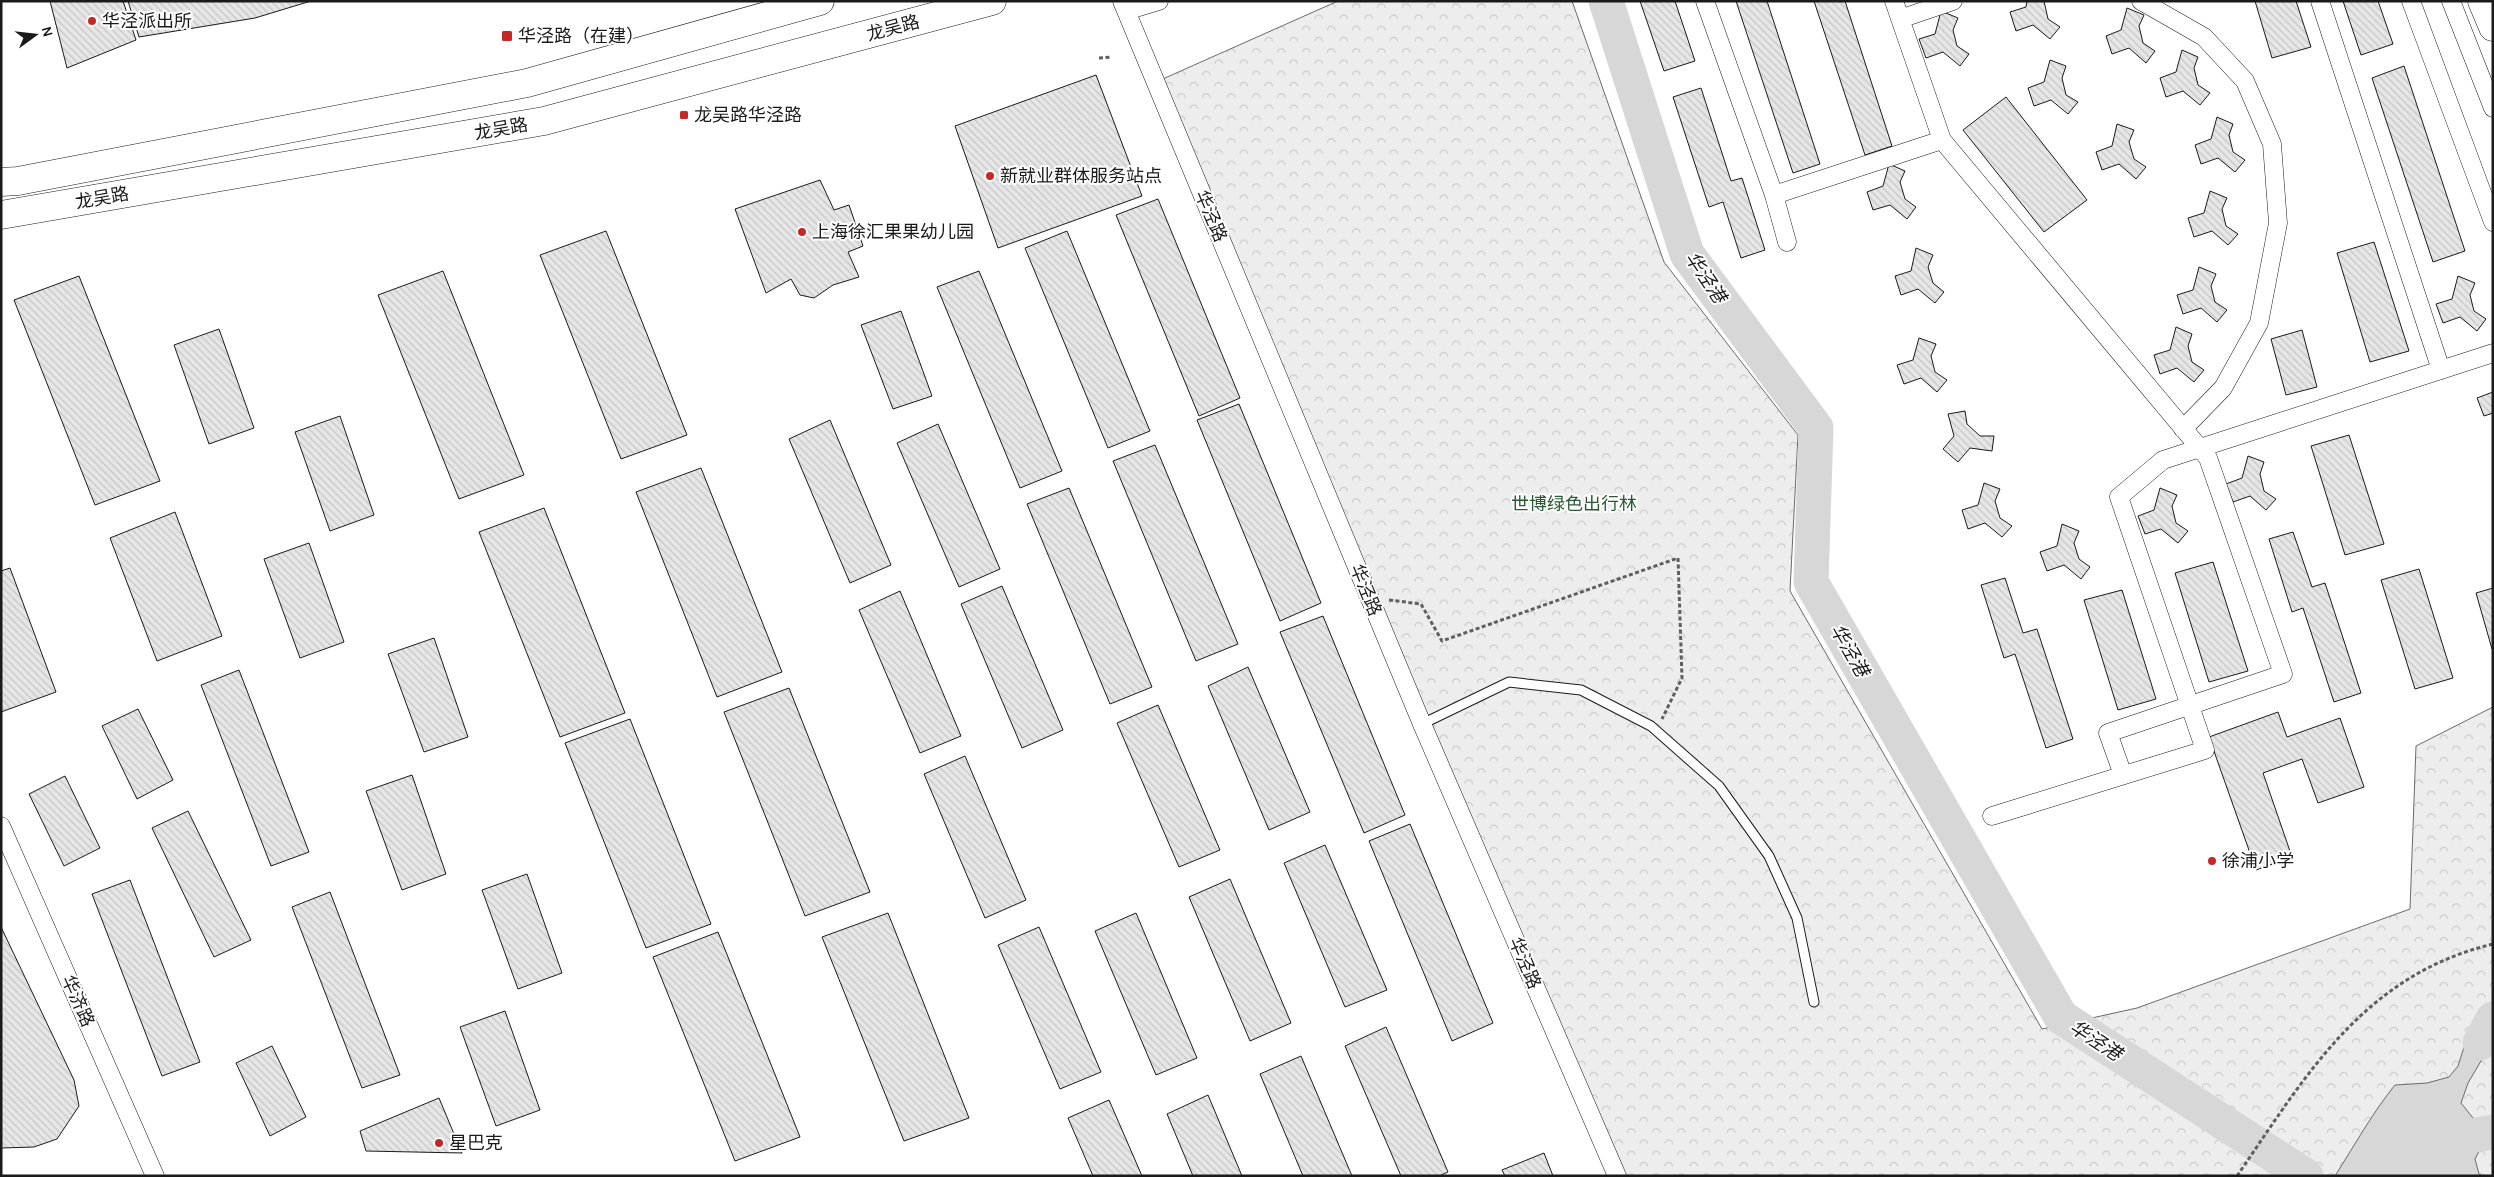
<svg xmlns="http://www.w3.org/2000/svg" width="2494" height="1177" viewBox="0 0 2494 1177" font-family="Karla,'Noto Sans SC',sans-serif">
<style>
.park{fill:url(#park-crowns);stroke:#6a6a6a}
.water{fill:#d7d7d7;stroke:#6a6a6a}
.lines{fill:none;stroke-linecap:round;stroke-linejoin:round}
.river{stroke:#d7d7d7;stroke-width:35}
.building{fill:url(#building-back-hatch);stroke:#1a1a1a}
.lane-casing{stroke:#1a1a1a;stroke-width:11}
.street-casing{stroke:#1a1a1a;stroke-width:19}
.primary-casing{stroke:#1a1a1a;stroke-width:29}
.highway-casing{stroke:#1a1a1a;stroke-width:29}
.path{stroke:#5f5f5f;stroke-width:3;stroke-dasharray:4 2.5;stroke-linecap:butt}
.lane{stroke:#fff;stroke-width:9}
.street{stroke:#fff;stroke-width:18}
.primary{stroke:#fff;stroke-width:28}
.highway{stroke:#fff;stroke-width:28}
.poi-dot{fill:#c62828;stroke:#fff;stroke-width:2}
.labels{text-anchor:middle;stroke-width:4;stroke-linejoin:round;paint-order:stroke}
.poi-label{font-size:18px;fill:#1a1a1a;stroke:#fff;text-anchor:start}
.street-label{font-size:18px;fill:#1a1a1a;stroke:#fff}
.park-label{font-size:18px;fill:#2b5a34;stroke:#fff}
.water-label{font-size:19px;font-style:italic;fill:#1a1a1a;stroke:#fff}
</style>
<defs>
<pattern id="park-crowns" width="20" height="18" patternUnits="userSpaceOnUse" patternTransform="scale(1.25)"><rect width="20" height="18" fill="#ededed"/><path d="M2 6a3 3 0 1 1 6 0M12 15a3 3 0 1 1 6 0" fill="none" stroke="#cbcbcb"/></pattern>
<pattern id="building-back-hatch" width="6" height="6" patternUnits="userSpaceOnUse" patternTransform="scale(1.25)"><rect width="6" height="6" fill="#e6e6e6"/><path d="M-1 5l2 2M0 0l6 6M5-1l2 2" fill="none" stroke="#c5c5c5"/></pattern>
</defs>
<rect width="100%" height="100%" fill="#fff"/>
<path class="park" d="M1338,1H1572L1664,262L1798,435L1790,591L2042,1029L2137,1008L2410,909L2416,746L2493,707V1176H1623L1156,82Z"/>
<path class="water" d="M2476,1034L2491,1044L2468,1083L2461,1103L2473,1118L2484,1125L2483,1143L2475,1159L2479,1174L2483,1176H2335C2354,1146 2373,1112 2395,1085L2427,1083L2449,1077L2458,1066L2464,1047Z"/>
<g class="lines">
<path class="river" d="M1606,1L1687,254L1816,428L1811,582L2061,1017L2306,1176
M2480,1043L2493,1019
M2476,1135L2493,1132"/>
</g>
<path class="building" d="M50,1H123L136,40L67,68Z
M128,1H311L255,18L139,37Z
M1640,1H1675L1695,61L1664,71Z
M1736,1H1767L1820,164L1793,173Z
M1814,1H1845L1892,146L1865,155Z
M2027,1H2044L2048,19L2060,27L2050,39L2033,25L2016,31L2010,12L2026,7Z
M2255,1H2296L2311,47L2272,58Z
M2343,1H2378L2393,44L2361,55Z
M2127,8L2144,15L2139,26L2143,43L2155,51L2146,63L2129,48L2112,54L2106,36L2121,30Z
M1941,11L1958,18L1953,30L1957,46L1969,54L1960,66L1943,52L1926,58L1919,39L1935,34Z
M2182,50L2198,57L2194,68L2198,85L2210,93L2200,105L2183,91L2166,97L2160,78L2176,72Z
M2050,60L2066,66L2062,78L2066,95L2078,102L2068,114L2051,100L2034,106L2028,88L2044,82Z
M2404,66L2465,251L2433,262L2372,78Z
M1096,75L1142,196L998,248L955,126Z
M1701,88L1731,181L1742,178L1765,250L1741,258L1723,202L1709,207L1673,97Z
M2006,97L2087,200L2044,232L1963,130Z
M2217,117L2233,124L2229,135L2233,152L2245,160L2235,172L2218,158L2201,164L2195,145L2211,139Z
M2117,124L2134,130L2129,142L2134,159L2146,167L2136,179L2119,164L2102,170L2096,152L2112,146Z
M1889,164L1905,171L1900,182L1905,199L1916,207L1907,219L1890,205L1873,210L1867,192L1883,186Z
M820,180L834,210L849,205L863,246L848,252L859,277L833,285L814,298L800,295L791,279L766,293L735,209Z
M2210,191L2227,198L2222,209L2226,226L2238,234L2228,245L2212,231L2194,237L2188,218L2204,213Z
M1158,199L1240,398L1199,416L1116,215Z
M606,231L687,435L621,459L540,255Z
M1067,231L1150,431L1108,448L1025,248Z
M2374,242L2409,351L2370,362L2337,253Z
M1916,248L1933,255L1928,267L1933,283L1944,292L1935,303L1918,289L1901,295L1895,276L1911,271Z
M2199,267L2216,274L2211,286L2215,302L2227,310L2217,322L2201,308L2183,314L2177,295L2193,290Z
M443,271L524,475L459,499L378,295Z
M979,271L1062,471L1020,488L937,287Z
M79,276L160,481L95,505L14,300Z
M2458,276L2475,283L2470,295L2474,311L2486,319L2477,331L2460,317L2443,323L2436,304L2452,299Z
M901,311L932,396L893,409L861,325Z
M2176,327L2192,334L2188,346L2192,362L2204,370L2194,382L2177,368L2160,374L2154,355L2170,350Z
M219,329L254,428L209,444L174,345Z
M2302,330L2317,387L2286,395L2271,339Z
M1919,338L1936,344L1931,356L1935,372L1947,380L1937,392L1921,378L1904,384L1897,365L1913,360Z
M2493,392V413L2484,416L2477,398Z
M1239,404L1321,603L1280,621L1197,420Z
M1965,411L1967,424L1980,436H1994L1992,451L1970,448L1958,462L1943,449L1954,436L1948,414Z
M340,416L374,515L330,531L295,432Z
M830,420L891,565L850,583L789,439Z
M938,424L1000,569L959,587L897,443Z
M2349,435L2384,544L2345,555L2311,446Z
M1155,445L1238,644L1196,661L1113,461Z
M2248,456L2264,462L2260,474L2264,491L2276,499L2266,510L2250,496L2233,502L2226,484L2242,478Z
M701,468L782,672L717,697L636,492Z
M1984,483L2000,489L1995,501L2000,518L2012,526L2002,537L1985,523L1968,529L1962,510L1978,505Z
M1069,488L1152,687L1110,704L1027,504Z
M2160,488L2177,495L2172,506L2176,523L2188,531L2178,543L2161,529L2145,534L2138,516L2154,510Z
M544,508L625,713L560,737L479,532Z
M175,512L222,636L157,661L110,538Z
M2062,524L2079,531L2074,543L2079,559L2090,567L2081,579L2064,565L2047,571L2040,552L2057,546Z
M2293,532L2312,587L2325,583L2361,693L2334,702L2303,608L2292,612L2269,539Z
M309,543L344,642L300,658L264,559Z
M2213,562L2248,671L2209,682L2175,573Z
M10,568L56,692L1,712V571Z
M2419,569L2453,678L2415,689L2381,580Z
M2005,578L2023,633L2037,629L2073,739L2046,748L2015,654L2004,658L1981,585Z
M1002,586L1063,730L1022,748L961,604Z
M2493,588V649H2492L2476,593Z
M2122,590L2156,699L2118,710L2084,600Z
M900,591L961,736L920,753L859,610Z
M1323,616L1405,815L1364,833L1280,632Z
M434,638L468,737L424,752L388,654Z
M1248,667L1310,812L1269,830L1208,686Z
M239,670L309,852L271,866L201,685Z
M789,688L870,892L805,916L724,712Z
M1158,705L1220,850L1179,867L1117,723Z
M138,709L173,780L137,799L102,726Z
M2278,712L2287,737L2340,718L2364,787L2318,803L2302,759L2263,773L2292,857L2256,870L2209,737Z
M630,719L711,924L646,948L565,743Z
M965,756L1026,900L985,918L924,774Z
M412,775L446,874L402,890L366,791Z
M65,776L100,848L64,866L29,794Z
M188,811L251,940L214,957L152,828Z
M1410,824L1493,1023L1452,1041L1369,841Z
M1325,845L1387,990L1345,1007L1284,863Z
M527,874L562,973L518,989L482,890Z
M1230,879L1291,1023L1250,1041L1189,897Z
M130,880L200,1062L162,1076L92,894Z
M330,892L400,1075L362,1088L292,907Z
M888,913L969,1118L904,1141L822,937Z
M1136,913L1197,1058L1156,1075L1095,931Z
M1,927L74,1080L79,1106L57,1139L34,1147L1,1148Z
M1039,927L1101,1072L1060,1089L998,945Z
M718,932L800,1137L735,1161L653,957Z
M505,1011L540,1110L496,1126L460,1027Z
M1386,1027L1448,1172L1439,1176H1401L1345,1046Z
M272,1046L306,1117L270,1136L236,1063Z
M1301,1056L1352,1176H1303L1260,1074Z
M1208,1095L1242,1176H1193L1167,1114Z
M439,1098L462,1153L366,1151L360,1131Z
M1109,1100L1142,1176H1093L1068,1118Z
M1544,1153L1553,1176H1505L1502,1170Z"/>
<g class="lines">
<defs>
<path id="lane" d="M1422,724L1509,682L1581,690L1651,726L1719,786L1769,856L1797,918L1814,1002"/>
<path id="street" d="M1122,1L1422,724L1617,1176
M1705,1L1774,195L1787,242
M1894,1L1942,140L2208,458L2283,674L2108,733L2123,775
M2141,1L2204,37L2245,81L2272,144L2278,223L2259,323L2223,388L2183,429
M2320,1L2441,370
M2411,1L2493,222
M2451,1L2493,108
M1126,11L1159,1
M1900,19L1953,1
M1774,195L1942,140
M1992,816L2205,750L2119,497L2163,460L2493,353
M1,826L155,1176"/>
<path id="primary" d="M1,182L18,181L527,83L820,1
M1,215L544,121L992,1"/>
<path id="highway" d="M2482,1L2493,27"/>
</defs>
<use href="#lane" class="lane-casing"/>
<use href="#street" class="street-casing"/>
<use href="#primary" class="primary-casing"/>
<use href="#highway" class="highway-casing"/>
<path class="path" d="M1099,58L1112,57
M1389,600L1421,604L1442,641L1678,558L1682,678L1662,719
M2237,1176C2307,1074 2364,975 2493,944"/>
<use href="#lane" class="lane"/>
<use href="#street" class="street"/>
<use href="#primary" class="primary"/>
<use href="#highway" class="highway"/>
</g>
<g class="poi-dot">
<circle cx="92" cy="21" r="5"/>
<rect x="501" y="30" width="12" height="12" rx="2.5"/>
<rect x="679" y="110" width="10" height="10" rx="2.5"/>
<circle cx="990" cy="176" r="5"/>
<circle cx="802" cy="232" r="5"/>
<circle cx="2212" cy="861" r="5"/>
<circle cx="439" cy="1143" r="5"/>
</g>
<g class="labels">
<g class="poi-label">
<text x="102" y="27">华泾派出所</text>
<text x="518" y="42">华泾路（在建）</text>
<text x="694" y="121">龙吴路华泾路</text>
<text x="1000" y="182">新就业群体服务站点</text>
<text x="812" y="238">上海徐汇果果幼儿园</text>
<text x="2222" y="867">徐浦小学</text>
<text x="449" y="1149">星巴克</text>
</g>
<g class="street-label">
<text transform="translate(893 28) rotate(-15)" y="6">龙吴路</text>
<text transform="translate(501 129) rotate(-10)" y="6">龙吴路</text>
<text transform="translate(102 198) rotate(-10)" y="6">龙吴路</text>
<text transform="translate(1211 216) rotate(67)" y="6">华泾路</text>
<text transform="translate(1366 590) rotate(68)" y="6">华泾路</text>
<text transform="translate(1525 963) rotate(67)" y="6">华泾路</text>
<text transform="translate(78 1001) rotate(66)" y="6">华济路</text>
</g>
<g class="park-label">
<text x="1574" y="510">世博绿色出行林</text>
</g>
<g class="water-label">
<text transform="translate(1706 277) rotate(56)" y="7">华泾港</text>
<text transform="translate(1850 650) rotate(60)" y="7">华泾港</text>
<text transform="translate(2096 1040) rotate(33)" y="7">华泾港</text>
</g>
</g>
<rect width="2494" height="1177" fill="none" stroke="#1a1a1a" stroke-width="5"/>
<g transform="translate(35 35) rotate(75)" stroke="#ffffff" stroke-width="4" paint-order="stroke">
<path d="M0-4L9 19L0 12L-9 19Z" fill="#1a1a1a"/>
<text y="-8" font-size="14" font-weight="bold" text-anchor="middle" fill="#1a1a1a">N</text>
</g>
</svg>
